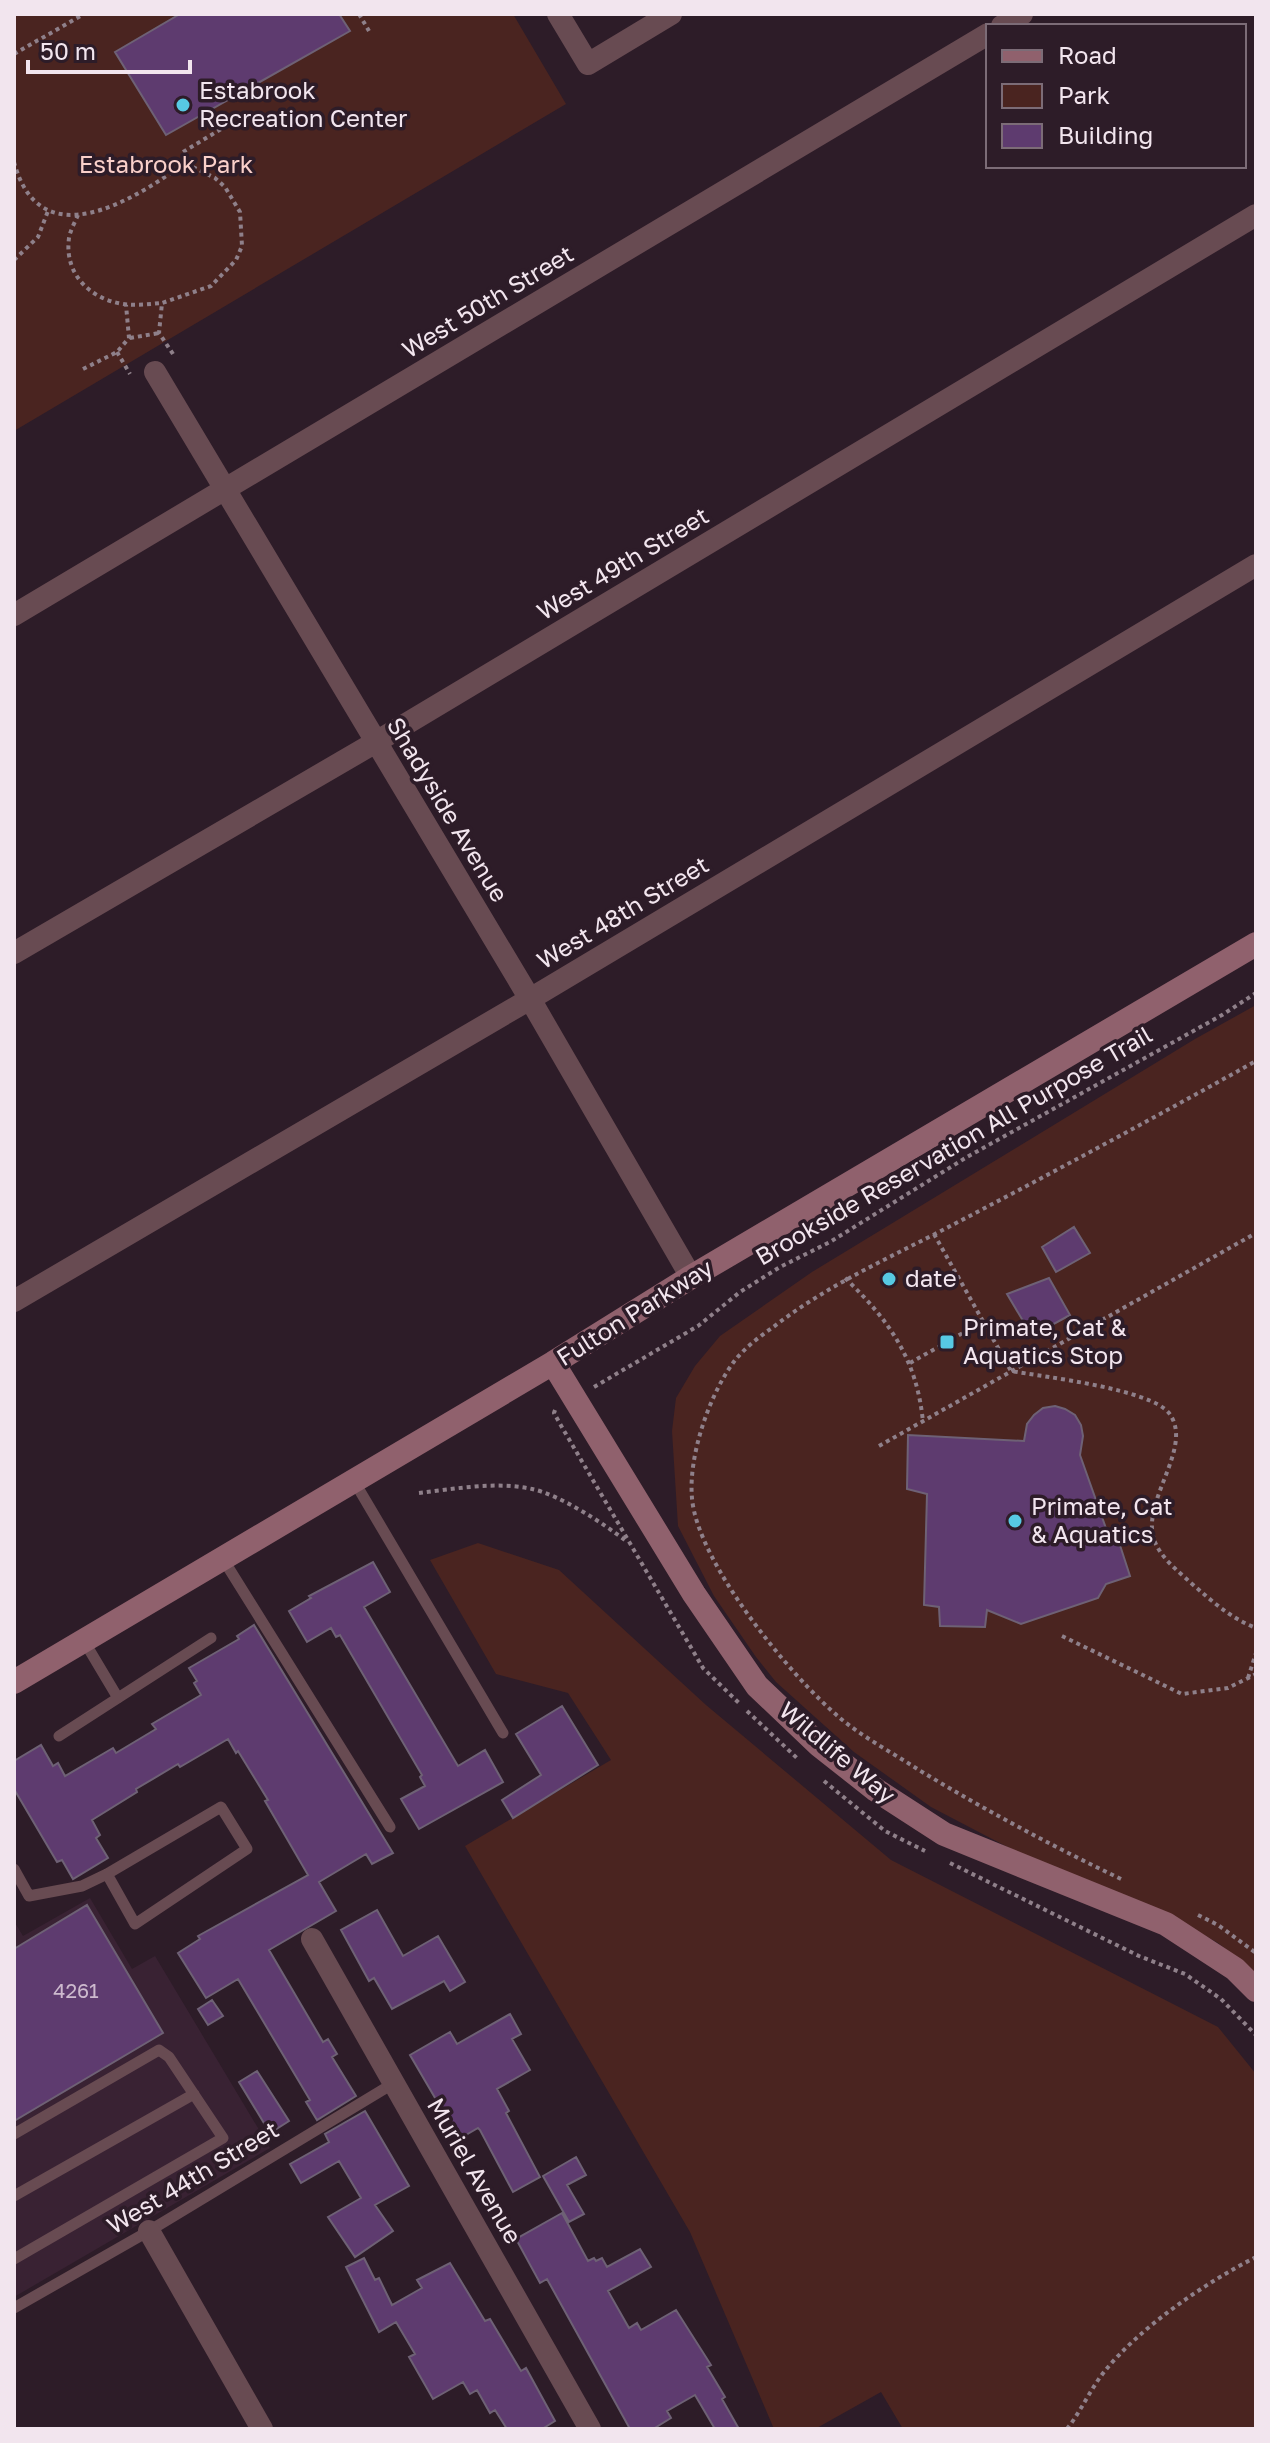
<svg xmlns="http://www.w3.org/2000/svg" width="1270" height="2443" viewBox="0 0 1270 2443" font-family="'Golos Text',sans-serif">
<style>
.built{fill:#392233}
.green{fill:#4a2420}
.building{fill:#5e3b6f;stroke:#6e6175;stroke-width:2}
.lines{fill:none;stroke-linecap:round;stroke-linejoin:round}
.path{stroke:#8f808a;stroke-width:4;stroke-dasharray:4 4;stroke-linecap:butt}
.lane{stroke:#684b52;stroke-width:11}
.street{stroke:#684b52;stroke-width:22}
.secondary{stroke:#90616d;stroke-width:24}
.poi-dot{fill:#57c9e3;stroke:#2d1c28;stroke-width:3}
.labels{text-anchor:middle;stroke-width:7;stroke-linejoin:round;paint-order:stroke}
.number-label{font-size:20px;fill:#cdbace}
.poi-label{font-size:24px;fill:#f2e5ee;stroke:#2d1c28;text-anchor:start}
.park-label{font-size:24px;fill:#fad0ca;stroke:#2d1c28}
.street-label{font-size:24px;fill:#f2e5ee;stroke:#2d1c28}
</style>
<rect width="100%" height="100%" fill="#2d1c28"/>
<path class="built" d="M90,1898L132,1969L155,1956L270,2148L14,2297V1921L23,1936Z"/>
<path class="green" d="M14,14H513L566,104L14,431Z
M1256,1005V1973L1218,1943L1178,1920L1023,1855L931,1807L854,1752L776,1682L756,1657L714,1596L678,1526L672,1431L676,1398L695,1366L720,1336L812,1272L1195,1039Z
M478,1543L559,1570L706,1705L891,1860L1218,2027L1256,2074V2429H903L881,2392L815,2429H774L690,2232L465,1846L611,1760L568,1693L496,1674L430,1560Z"/>
<path class="building" d="M180,14H339L350,31L166,135L115,52Z
M1074,1227L1090,1253L1056,1272L1042,1247Z
M1049,1278L1070,1315L1032,1336L1007,1294Z
M1055,1406L1065,1409L1075,1415L1081,1425L1083,1436L1080,1455L1108,1534L1117,1536L1130,1576L1106,1584L1098,1598L1021,1624L987,1610L985,1627L940,1626L939,1607L924,1605L927,1494L907,1489L908,1435L1024,1441L1027,1424L1034,1415L1043,1408Z
M373,1562L390,1592L364,1607L458,1766L485,1750L503,1782L419,1829L401,1799L425,1786L420,1777L422,1775L340,1635L336,1637L331,1628L307,1642L289,1611L311,1598L309,1596Z
M254,1625L393,1853L372,1864L366,1854L319,1882L336,1911L269,1950L323,2042L328,2039L337,2054L332,2057L356,2096L317,2120L306,2102L310,2100L238,1979L206,1998L178,1953L200,1939L198,1936L308,1875L265,1801L268,1800L238,1751L236,1753L228,1739L180,1767L178,1764L136,1789L137,1792L92,1820L100,1835L96,1838L108,1858L73,1879L62,1860L57,1862L14,1789V1761L41,1745L53,1766L58,1763L65,1776L113,1748L116,1753L156,1729L152,1724L201,1695L194,1683L197,1681L189,1668L239,1639L237,1636Z
M562,1706L598,1765L513,1818L502,1800L541,1775L516,1734Z
M87,1905L163,2033L14,2121V1949Z
M377,1910L403,1956L438,1936L465,1982L450,1991L444,1981L392,2009L374,1978L369,1981L341,1930Z
M212,2000L223,2016L208,2025L198,2009Z
M510,2014L521,2034L512,2039L530,2070L497,2089L509,2111L506,2113L540,2177L513,2192L480,2130L478,2128L459,2139L410,2055L450,2032L457,2044Z
M257,2071L289,2121L270,2133L239,2082Z
M365,2111L409,2186L375,2205L393,2231L355,2257L328,2217L361,2198L339,2161L301,2183L290,2164L329,2142L325,2134Z
M576,2157L586,2175L567,2185L584,2214L569,2222L543,2176Z
M562,2213L588,2261L594,2258L596,2261L602,2258L607,2267L640,2249L651,2267L608,2291L629,2328L637,2323L641,2330L676,2310L711,2365L707,2367L725,2397L722,2399L739,2429H715L695,2395L667,2411L671,2418L653,2429H630L547,2279L540,2283L516,2239Z
M364,2258L375,2280L379,2278L392,2305L422,2288L417,2280L450,2263L485,2321L490,2319L521,2371L526,2368L555,2421L542,2429H507L495,2410L490,2413L477,2390L470,2394L463,2382L433,2399L409,2357L415,2354L396,2322L379,2332L346,2267Z"/>
<g class="lines">
<path class="path" d="M359,14L369,31
M14,54L84,14
M14,162C40,259 134,200 185,163
M78,215C75,222 70,231 69,238C64,274 90,299 123,304C136,306 149,304 162,303
M14,260L38,237L48,211
M130,338L159,333
M117,352L130,374
M173,354L159,333L162,303L211,286L236,260L242,246L240,212L225,187L215,178L185,163L183,152L241,117
M83,369L117,352L129,338L126,305
M934,1234L1011,1371C1045,1377 1150,1389 1169,1413C1194,1446 1144,1497 1153,1536C1158,1556 1177,1570 1191,1583C1212,1601 1230,1618 1256,1628
M845,1278C890,1321 917,1360 923,1422
M910,1363L984,1321
M594,1387L698,1326L740,1292L780,1267L830,1242L967,1157L1222,1015L1256,993
M555,1410L554,1413L563,1429L703,1668L741,1705
M879,1446L1256,1233
M419,1493C455,1489 496,1481 532,1489C560,1495 603,1523 626,1541
M1062,1636L1182,1694L1228,1688L1256,1674
M1248,1678L1256,1653
M747,1711L799,1760
M824,1781L885,1831L925,1851
M950,1863L1139,1956L1185,1974L1221,1999L1256,2035
M1121,1879C1052,1846 985,1810 919,1770C893,1753 864,1738 840,1718C791,1677 697,1562 692,1498C688,1456 710,1392 736,1359C746,1347 759,1337 772,1328C822,1289 878,1263 935,1234C1043,1178 1150,1120 1256,1061
M1198,1915L1218,1925L1256,1953
M1067,2429C1081,2411 1090,2390 1104,2372C1140,2327 1205,2283 1256,2257"/>
<path class="lane" d="M354,1481L503,1733
M223,1559L390,1827
M84,1641L118,1698
M59,1736L211,1638
M14,1869L29,1896L82,1886L107,1874L221,1807L247,1849L135,1924L107,1874
M14,2134L159,2050L169,2057L223,2138L14,2259
M14,2196L194,2094
M14,2308L149,2231L394,2083"/>
<path class="street" d="M558,14L588,64L671,14
M1002,26L1022,14
M155,372L530,999L691,1277
M14,615L988,34
M14,953L376,742L1256,215
M14,1301L530,999L1256,565
M312,1939L590,2429
M149,2231L262,2429"/>
<path class="secondary" d="M553,1363L694,1594L757,1686L819,1745L876,1790L944,1834L1166,1924L1235,1969L1256,1990
M14,1682L553,1363L691,1277L1256,944"/>
</g>
<g class="poi-dot">
<circle cx="183" cy="105" r="8"/>
<circle cx="889" cy="1279" r="8"/>
<rect x="939" y="1334" width="16" height="16" rx="4"/>
<circle cx="1015" cy="1521" r="8"/>
</g>
<g class="labels">
<g class="number-label">
<text x="76" y="1998">4261</text>
</g>
<g class="poi-label">
<text x="199" y="99">Estabrook<tspan x="199" dy="28">Recreation Center</tspan></text>
<text x="905" y="1287">date</text>
<text x="963" y="1336">Primate, Cat &amp;<tspan x="963" dy="28">Aquatics Stop</tspan></text>
<text x="1031" y="1515">Primate, Cat<tspan x="1031" dy="28">&amp; Aquatics</tspan></text>
</g>
<g class="park-label">
<text x="166" y="173">Estabrook Park</text>
</g>
<g class="street-label">
<text transform="translate(488 302) rotate(-31)" y="8">West 50th Street</text>
<text transform="translate(623 564) rotate(-31)" y="8">West 49th Street</text>
<text transform="translate(447 810) rotate(59)" y="8">Shadyside Avenue</text>
<text transform="translate(623 913) rotate(-31)" y="8">West 48th Street</text>
<text transform="translate(954 1146) rotate(-30)" y="8">Brookside Reservation All Purpose Trail</text>
<text transform="translate(635 1313) rotate(-32)" y="8">Fulton Parkway</text>
<text transform="translate(837 1753) rotate(40)" y="8">Wildlife Way</text>
<text transform="translate(474 2171) rotate(60)" y="8">Muriel Avenue</text>
<text transform="translate(193 2178) rotate(-31)" y="8">West 44th Street</text>
</g>
</g>
<rect width="1270" height="2443" fill="none" stroke="#f2e5ee" stroke-width="32"/>
<rect x="986" y="24" width="260" height="144" fill="#2d1c28" stroke="#7c6c77" stroke-width="2"/>
<rect x="1002" y="50" width="40" height="12" fill="#90616d" stroke="#7c6c77" stroke-width="2"/>
<text x="1058" y="64" font-size="24" fill="#f2e5ee">Road</text>
<rect x="1002" y="84" width="40" height="24" fill="#4a2420" stroke="#7c6c77" stroke-width="2"/>
<text x="1058" y="104" font-size="24" fill="#f2e5ee">Park</text>
<rect x="1002" y="124" width="40" height="24" fill="#5e3b6f" stroke="#7c6c77" stroke-width="2"/>
<text x="1058" y="144" font-size="24" fill="#f2e5ee">Building</text>
<path d="M28 60v12h162v-12" fill="none" stroke="#f2e5ee" stroke-width="4"/>
<text x="40" y="60" font-size="24" fill="#f2e5ee" stroke="#2d1c28" stroke-width="6" paint-order="stroke">50 m</text>
</svg>
